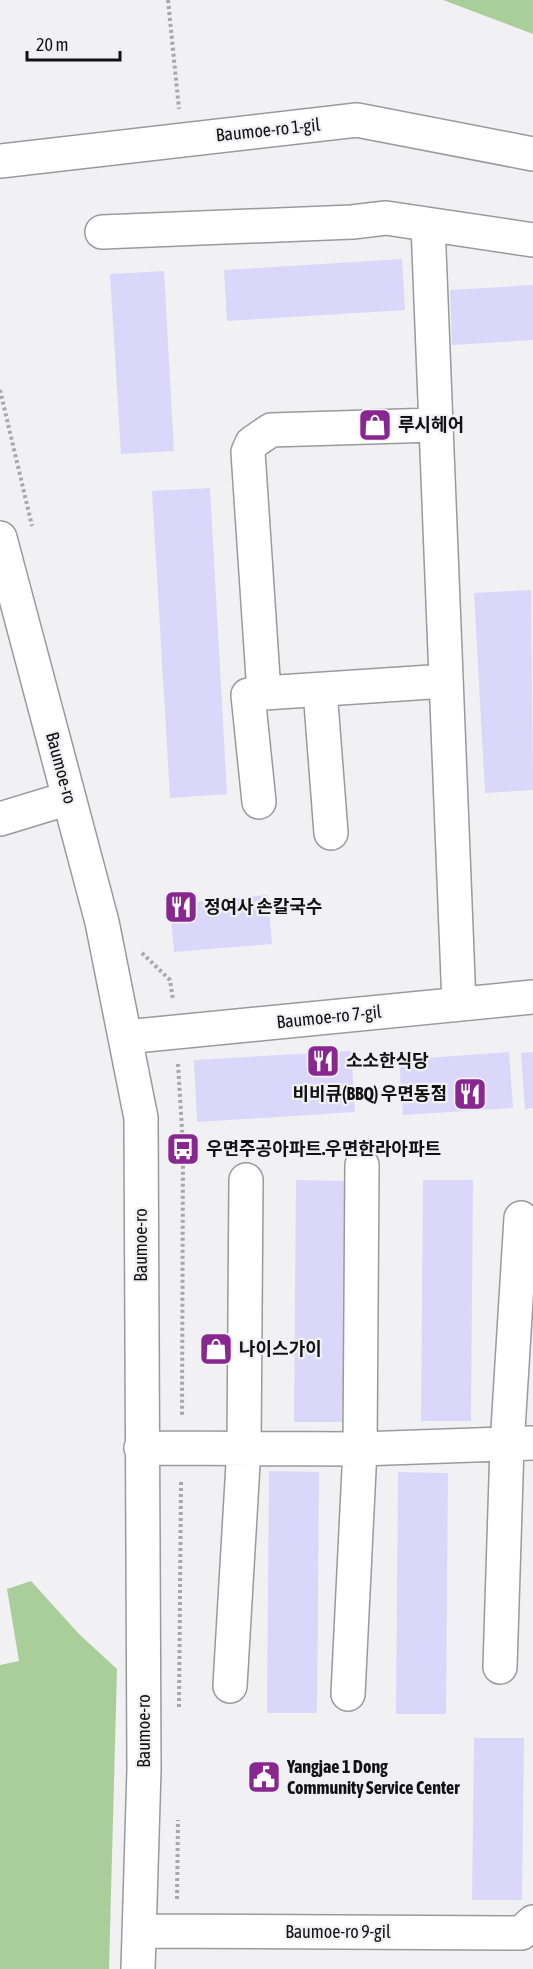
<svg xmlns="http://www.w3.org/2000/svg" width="533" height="1969" viewBox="0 0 533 1969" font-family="'Asap Condensed','Noto Sans KR',sans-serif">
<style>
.green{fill:#a9ce9a}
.building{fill:#dad7fa}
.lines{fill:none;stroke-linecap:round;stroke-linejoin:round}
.minor-casing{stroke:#9a9a9d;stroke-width:36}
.path{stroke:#a8a8aa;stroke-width:4;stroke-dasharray:3 3;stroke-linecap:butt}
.minor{stroke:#fff;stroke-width:33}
.labels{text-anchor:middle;stroke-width:4.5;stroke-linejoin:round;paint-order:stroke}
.street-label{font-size:18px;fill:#121213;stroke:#f1f1f4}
.poi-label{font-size:18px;font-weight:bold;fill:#121213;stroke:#f1f1f4;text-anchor:start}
</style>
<rect width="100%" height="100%" fill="#f1f1f4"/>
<path class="green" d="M443,0H533V34Z
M31,1581L79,1634L117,1669L109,1969H0V1665L19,1661L7,1589Z"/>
<path class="building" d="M402,259L405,310L227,321L224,270Z
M164,271L174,451L121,454L110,274Z
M533,285V340L452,345L450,290Z
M210,488L227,794L170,798L152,491Z
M531,590L533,790L485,793L474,593Z
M268,895L272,944L174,952L170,904Z
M351,1051L355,1112L197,1122L194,1060Z
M509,1052L513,1108L403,1115L399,1060Z
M533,1052V1108L525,1109L521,1053Z
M296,1180L346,1181L343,1422H294Z
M423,1180H473L471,1421H421Z
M269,1471L319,1472L317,1713H267Z
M398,1472L448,1473L446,1714H396Z
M474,1738H524L522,1900H472Z"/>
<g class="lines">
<defs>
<path id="minor" d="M0,161L357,120L533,154
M428,225L459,1004
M102,232L352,222L386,218L533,240
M435,425L271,430L252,443L248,452L264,693L446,681
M0,538L102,922L141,1118L144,1769L138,1969
M320,690L331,833
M259,802L248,695L264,693
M0,819L69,798
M125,1037L533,997
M141,1448L360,1449L533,1443
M500,1667L507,1446L521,1218
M230,1686L244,1447L246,1180
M348,1694L360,1449L362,1165
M139,1931L521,1933L533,1922"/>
</defs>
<use href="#minor" class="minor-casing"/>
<path class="path" d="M168,0L179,109
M0,390L32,526
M142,953L170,980L173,1000
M178,1064L183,1146L182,1416
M179,1707L181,1481
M177,1899L178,1820"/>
<use href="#minor" class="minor"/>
</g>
<defs>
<symbol id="shop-square" viewBox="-11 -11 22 22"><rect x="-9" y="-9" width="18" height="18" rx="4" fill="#892790" stroke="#f1f1f4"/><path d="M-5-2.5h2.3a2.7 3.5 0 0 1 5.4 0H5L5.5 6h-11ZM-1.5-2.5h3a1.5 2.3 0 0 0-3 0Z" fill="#fff"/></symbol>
<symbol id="restaurant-square" viewBox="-11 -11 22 22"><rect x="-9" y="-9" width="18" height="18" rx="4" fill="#892790" stroke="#f1f1f4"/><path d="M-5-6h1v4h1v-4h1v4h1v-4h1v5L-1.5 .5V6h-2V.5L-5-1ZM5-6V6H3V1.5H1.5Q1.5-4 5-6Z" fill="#fff"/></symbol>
<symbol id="bus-square" viewBox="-11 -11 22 22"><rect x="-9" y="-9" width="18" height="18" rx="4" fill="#892790" stroke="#f1f1f4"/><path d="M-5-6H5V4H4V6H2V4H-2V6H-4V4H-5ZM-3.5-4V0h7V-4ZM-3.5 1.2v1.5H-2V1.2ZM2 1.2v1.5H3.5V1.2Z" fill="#fff"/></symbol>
<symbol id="civic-square" viewBox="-11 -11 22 22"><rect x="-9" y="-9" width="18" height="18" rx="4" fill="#892790" stroke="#f1f1f4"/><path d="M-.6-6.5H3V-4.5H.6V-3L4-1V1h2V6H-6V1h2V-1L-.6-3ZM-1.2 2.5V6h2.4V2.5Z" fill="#fff"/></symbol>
</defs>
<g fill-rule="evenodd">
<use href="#shop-square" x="356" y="406" width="38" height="38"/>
<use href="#restaurant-square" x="162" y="888" width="38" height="38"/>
<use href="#restaurant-square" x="304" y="1042" width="38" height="38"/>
<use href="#restaurant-square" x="451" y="1075" width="38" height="38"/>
<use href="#bus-square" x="164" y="1130" width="38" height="38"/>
<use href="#shop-square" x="197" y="1330" width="38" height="38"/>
<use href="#civic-square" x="245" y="1758" width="38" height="38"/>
</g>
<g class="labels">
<g class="street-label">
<text transform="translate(268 130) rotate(-6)" y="6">Baumoe-ro 1-gil</text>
<text transform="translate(61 768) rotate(75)" y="6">Baumoe-ro</text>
<text transform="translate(329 1017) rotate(-6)" y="6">Baumoe-ro 7-gil</text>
<text transform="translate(141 1245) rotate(-90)" y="6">Baumoe-ro</text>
<text transform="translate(144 1731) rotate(-90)" y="6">Baumoe-ro</text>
<text x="338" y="1938">Baumoe-ro 9-gil</text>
</g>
<g class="poi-label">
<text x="398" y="431">루시헤어</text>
<text x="204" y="913">정여사 손칼국수</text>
<text x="346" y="1067">소소한식당</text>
<text x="447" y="1100" text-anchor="end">비비큐(BBQ) 우면동점</text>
<text x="206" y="1155">우면주공아파트.우면한라아파트</text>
<text x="239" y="1355">나이스가이</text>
<text x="287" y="1773">Yangjae 1 Dong<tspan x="287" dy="21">Community Service Center</tspan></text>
</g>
</g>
<path d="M27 51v9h93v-9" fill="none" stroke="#121213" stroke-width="3"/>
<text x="36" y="51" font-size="18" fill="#121213" stroke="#f1f1f4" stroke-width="4.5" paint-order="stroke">20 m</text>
</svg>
